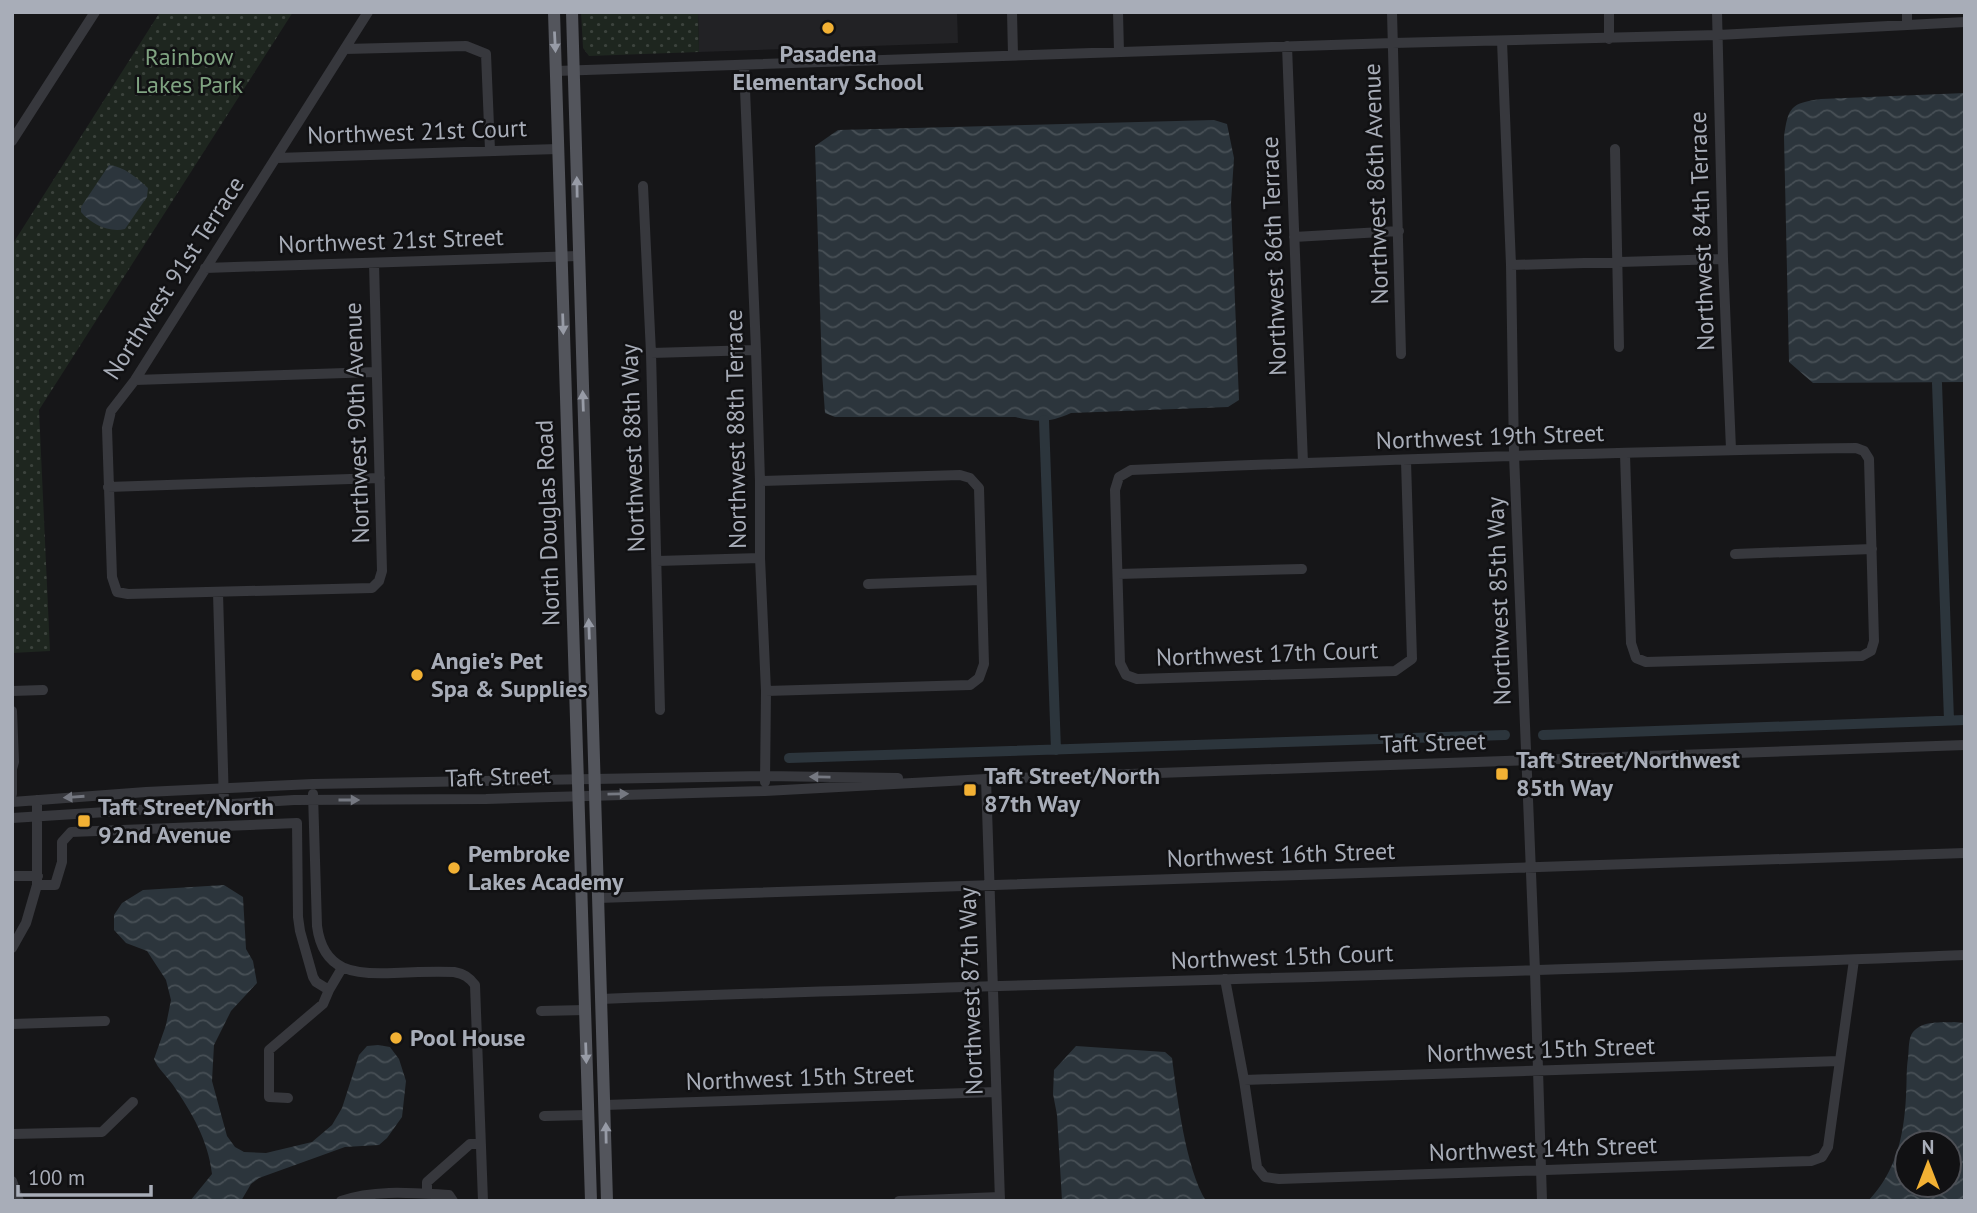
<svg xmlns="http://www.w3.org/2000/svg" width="1977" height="1213" viewBox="0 0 1977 1213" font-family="'PT Sans',sans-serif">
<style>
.built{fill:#222225}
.park{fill:url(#park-dots)}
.water{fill:url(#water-waves);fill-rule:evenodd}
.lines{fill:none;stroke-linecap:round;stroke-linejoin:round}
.canal{stroke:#2c353c;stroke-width:10}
.minor{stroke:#37383d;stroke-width:10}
.major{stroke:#53555c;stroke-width:12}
.oneway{fill:#979ba6}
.oneway2{fill:#757881}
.poi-dot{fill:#f2b134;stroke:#111113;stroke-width:2.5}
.labels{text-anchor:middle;stroke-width:5;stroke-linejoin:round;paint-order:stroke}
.poi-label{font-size:24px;font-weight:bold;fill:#a8adb8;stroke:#111113;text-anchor:start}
.park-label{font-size:24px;fill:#7fa381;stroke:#111113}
.street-label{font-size:24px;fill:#a8adb8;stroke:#111113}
</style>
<defs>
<pattern id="park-dots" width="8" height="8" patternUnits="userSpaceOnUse" patternTransform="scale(1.75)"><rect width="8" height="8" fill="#1e261f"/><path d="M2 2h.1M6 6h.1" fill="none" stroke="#3c433d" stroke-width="1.8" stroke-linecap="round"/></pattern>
<pattern id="water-waves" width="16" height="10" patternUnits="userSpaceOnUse" patternTransform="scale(1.75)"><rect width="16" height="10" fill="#2c353c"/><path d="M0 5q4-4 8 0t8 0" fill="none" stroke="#485056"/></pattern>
</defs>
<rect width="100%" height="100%" fill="#161618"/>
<path class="built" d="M698,12H957L958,43L699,52Z"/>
<path class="park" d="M160,12H293L39,410L50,651L12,653V245Z
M581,12H698L699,52L589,56L583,48Z"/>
<path class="water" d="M1965,93V382L1813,383L1789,362L1784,137C1788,107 1791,103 1821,99Z
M1214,120L1227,124L1234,158L1231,203L1239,400L1228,407L1071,413C1049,423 1038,422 1015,417H835L825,413L822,372L815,146L838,130Z
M109,165C125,167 136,177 148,188L147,197L125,229C109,233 91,224 81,212V207Z
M224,885L243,897L246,949L253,961L257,983L231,1011L214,1045L212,1081L227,1136L235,1147L244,1152L266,1153L312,1142L332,1125L342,1108L359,1055L367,1046L378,1045L390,1047L399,1059L406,1081L402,1117L387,1138L379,1145L345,1147L259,1178L251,1184L241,1201H190L212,1174C208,1140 192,1113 173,1085C166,1075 158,1069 154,1059L166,1025L171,1000L166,980L147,951L126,943L114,930V915L122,903L143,890Z
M1954,1022L1965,1023V1201H1868C1896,1172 1904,1136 1906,1096C1907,1083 1906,1071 1908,1058C1909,1050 1908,1038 1913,1032C1923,1020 1941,1023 1954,1022ZM1949,1143V1185H1907V1143Z
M1076,1046L1165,1052L1172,1058C1177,1097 1186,1169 1206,1201H1062L1057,1115L1053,1094L1054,1070Z"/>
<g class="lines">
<path class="canal" d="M1937,383L1949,720
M1044,420L1056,750
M1543,735L1965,720
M789,758L1505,735"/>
<path class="minor" d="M368,12L135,380L111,411L107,428L112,577L117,592L128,594L372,588L379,581L382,571L374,263
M1012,12L1013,55
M1118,12L1119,52
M1392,12L1401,354
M1609,12V39
M1717,12L1723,259L1731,449
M1907,12V24
M1502,41L1511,265L1514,455L1535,971L1542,1201
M1287,46L1303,463
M345,49L466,46L486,54L490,150
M744,66L756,350L760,481V558L766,691L765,782
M556,71L1393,43L1718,35L1965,22
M12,141L95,12
M1615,149L1619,347
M277,158L558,149
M643,186L651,353L660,710
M1294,237L1399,231
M1511,265L1723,259
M205,268L578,256
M651,353L756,350
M135,380L376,372
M1406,461L1412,659L1395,671L1137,679L1126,675L1120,663L1115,490L1119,477L1131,470C1372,460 1614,451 1856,448L1864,451L1869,459L1874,641L1871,651L1862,656L1646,662L1636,658L1631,643L1625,454
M760,481L960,475L970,478L979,488L984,664L979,678L970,685L766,691
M108,487L380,478
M1735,554L1872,549
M657,561L760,558
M1118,574L1302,569
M868,584L980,580
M218,593L224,804
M12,691L43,690
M12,711L14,762L12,769
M12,770V794
M986,779L1000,1201
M313,794L317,926C323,972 355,975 394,973C414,972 434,971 454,972C464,974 469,977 475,985L483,1201
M12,802L146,792L313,784L765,776L898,778
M12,818L294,800L486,799L765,791L986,779L1965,745
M12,876H38
M37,885H55L62,862V842L71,832L297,823L298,917L300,931L313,977L316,982L329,990L323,1004L269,1050V1097L288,1098
M598,898L1965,853
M12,948L26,923L37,885V800
M1225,979L1244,1080L1257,1167L1265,1177L1279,1179L1811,1161L1822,1157L1828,1147L1854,960
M329,990L342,968
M601,999C1056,982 1510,974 1965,955
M541,1011L585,1010
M12,1024L105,1021
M1244,1080L1839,1061
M605,1105L996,1092
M544,1116L588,1115
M12,1134L102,1132L133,1102
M12,1181L19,1201
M427,1193V1182L470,1144H481
M341,1201C375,1189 414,1193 449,1195L453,1201
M899,1201L1000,1197"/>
<path class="major" d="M554,12L591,1201
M572,12L607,1201"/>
</g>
<defs><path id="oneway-solid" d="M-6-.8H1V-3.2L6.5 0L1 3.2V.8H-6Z" transform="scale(1.75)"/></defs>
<g class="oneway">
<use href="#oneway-solid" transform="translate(555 42) rotate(87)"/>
<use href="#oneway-solid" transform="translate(577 187) rotate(-91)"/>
<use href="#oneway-solid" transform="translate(563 324) rotate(88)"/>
<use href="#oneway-solid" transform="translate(583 401) rotate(-92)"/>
<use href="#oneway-solid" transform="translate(589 629) rotate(-92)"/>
<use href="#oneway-solid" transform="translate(586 1053) rotate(88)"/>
<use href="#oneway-solid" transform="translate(606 1133) rotate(-91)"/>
</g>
<g class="oneway2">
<use href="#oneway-solid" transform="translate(820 777) rotate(-179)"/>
<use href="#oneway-solid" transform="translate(618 794) rotate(-1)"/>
<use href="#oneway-solid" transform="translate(74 797) rotate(176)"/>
<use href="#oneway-solid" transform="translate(349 800)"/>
</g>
<g class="poi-dot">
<circle cx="828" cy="28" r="7"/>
<circle cx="417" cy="675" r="7"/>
<rect x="1495" y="767" width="14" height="14" rx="3.5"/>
<rect x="963" y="783" width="14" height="14" rx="3.5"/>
<rect x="77" y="814" width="14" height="14" rx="3.5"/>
<circle cx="454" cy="868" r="7"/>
<circle cx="396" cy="1038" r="7"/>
</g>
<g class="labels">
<g class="poi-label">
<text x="828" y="62" text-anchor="middle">Pasadena<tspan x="828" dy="28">Elementary School</tspan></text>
<text x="431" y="669">Angie's Pet<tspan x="431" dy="28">Spa &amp; Supplies</tspan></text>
<text x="1516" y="768">Taft Street/Northwest<tspan x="1516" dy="28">85th Way</tspan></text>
<text x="984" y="784">Taft Street/North<tspan x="984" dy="28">87th Way</tspan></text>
<text x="98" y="815">Taft Street/North<tspan x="98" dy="28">92nd Avenue</tspan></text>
<text x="468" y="862">Pembroke<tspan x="468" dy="28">Lakes Academy</tspan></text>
<text x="410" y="1046">Pool House</text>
</g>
<g class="park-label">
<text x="189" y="65">Rainbow<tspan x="189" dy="28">Lakes Park</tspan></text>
</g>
<g class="street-label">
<text transform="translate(417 132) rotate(-2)" y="8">Northwest 21st Court</text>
<text transform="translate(1376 184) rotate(-92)" y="8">Northwest 86th Avenue</text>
<text transform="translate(1702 231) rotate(-92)" y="8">Northwest 84th Terrace</text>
<text transform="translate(391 241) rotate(-2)" y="8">Northwest 21st Street</text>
<text transform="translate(1274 256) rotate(-92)" y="8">Northwest 86th Terrace</text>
<text transform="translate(174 278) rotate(-57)" y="8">Northwest 91st Terrace</text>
<text transform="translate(357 423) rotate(-92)" y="8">Northwest 90th Avenue</text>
<text transform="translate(736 429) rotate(-91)" y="8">Northwest 88th Terrace</text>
<text transform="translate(1490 437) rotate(-2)" y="8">Northwest 19th Street</text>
<text transform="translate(633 448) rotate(-92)" y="8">Northwest 88th Way</text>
<text transform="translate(548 523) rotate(-92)" y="8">North Douglas Road</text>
<text transform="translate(1499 601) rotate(-92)" y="8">Northwest 85th Way</text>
<text transform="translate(1267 654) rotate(-2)" y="8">Northwest 17th Court</text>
<text transform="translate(1433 743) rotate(-2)" y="8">Taft Street</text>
<text transform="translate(498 777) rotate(-2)" y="8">Taft Street</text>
<text transform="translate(1281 855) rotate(-2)" y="8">Northwest 16th Street</text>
<text transform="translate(1282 957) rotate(-2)" y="8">Northwest 15th Court</text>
<text transform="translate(971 991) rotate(-92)" y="8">Northwest 87th Way</text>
<text transform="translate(1541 1050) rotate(-2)" y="8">Northwest 15th Street</text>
<text transform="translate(800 1078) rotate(-2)" y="8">Northwest 15th Street</text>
<text transform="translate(1543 1149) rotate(-2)" y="8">Northwest 14th Street</text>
</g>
</g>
<rect width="1977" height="1213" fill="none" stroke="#a8adb8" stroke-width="28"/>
<g transform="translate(1928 1164)"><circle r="33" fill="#111113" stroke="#4d4f55" stroke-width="2"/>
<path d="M0-5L12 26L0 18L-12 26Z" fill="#f2b134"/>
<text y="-10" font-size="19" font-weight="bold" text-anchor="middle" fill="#a8adb8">N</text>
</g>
<path d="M18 1185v10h133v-10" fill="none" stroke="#a8adb8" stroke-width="3.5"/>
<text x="28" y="1185" font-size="21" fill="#a8adb8" stroke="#111113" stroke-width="5" paint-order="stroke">100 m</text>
</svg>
